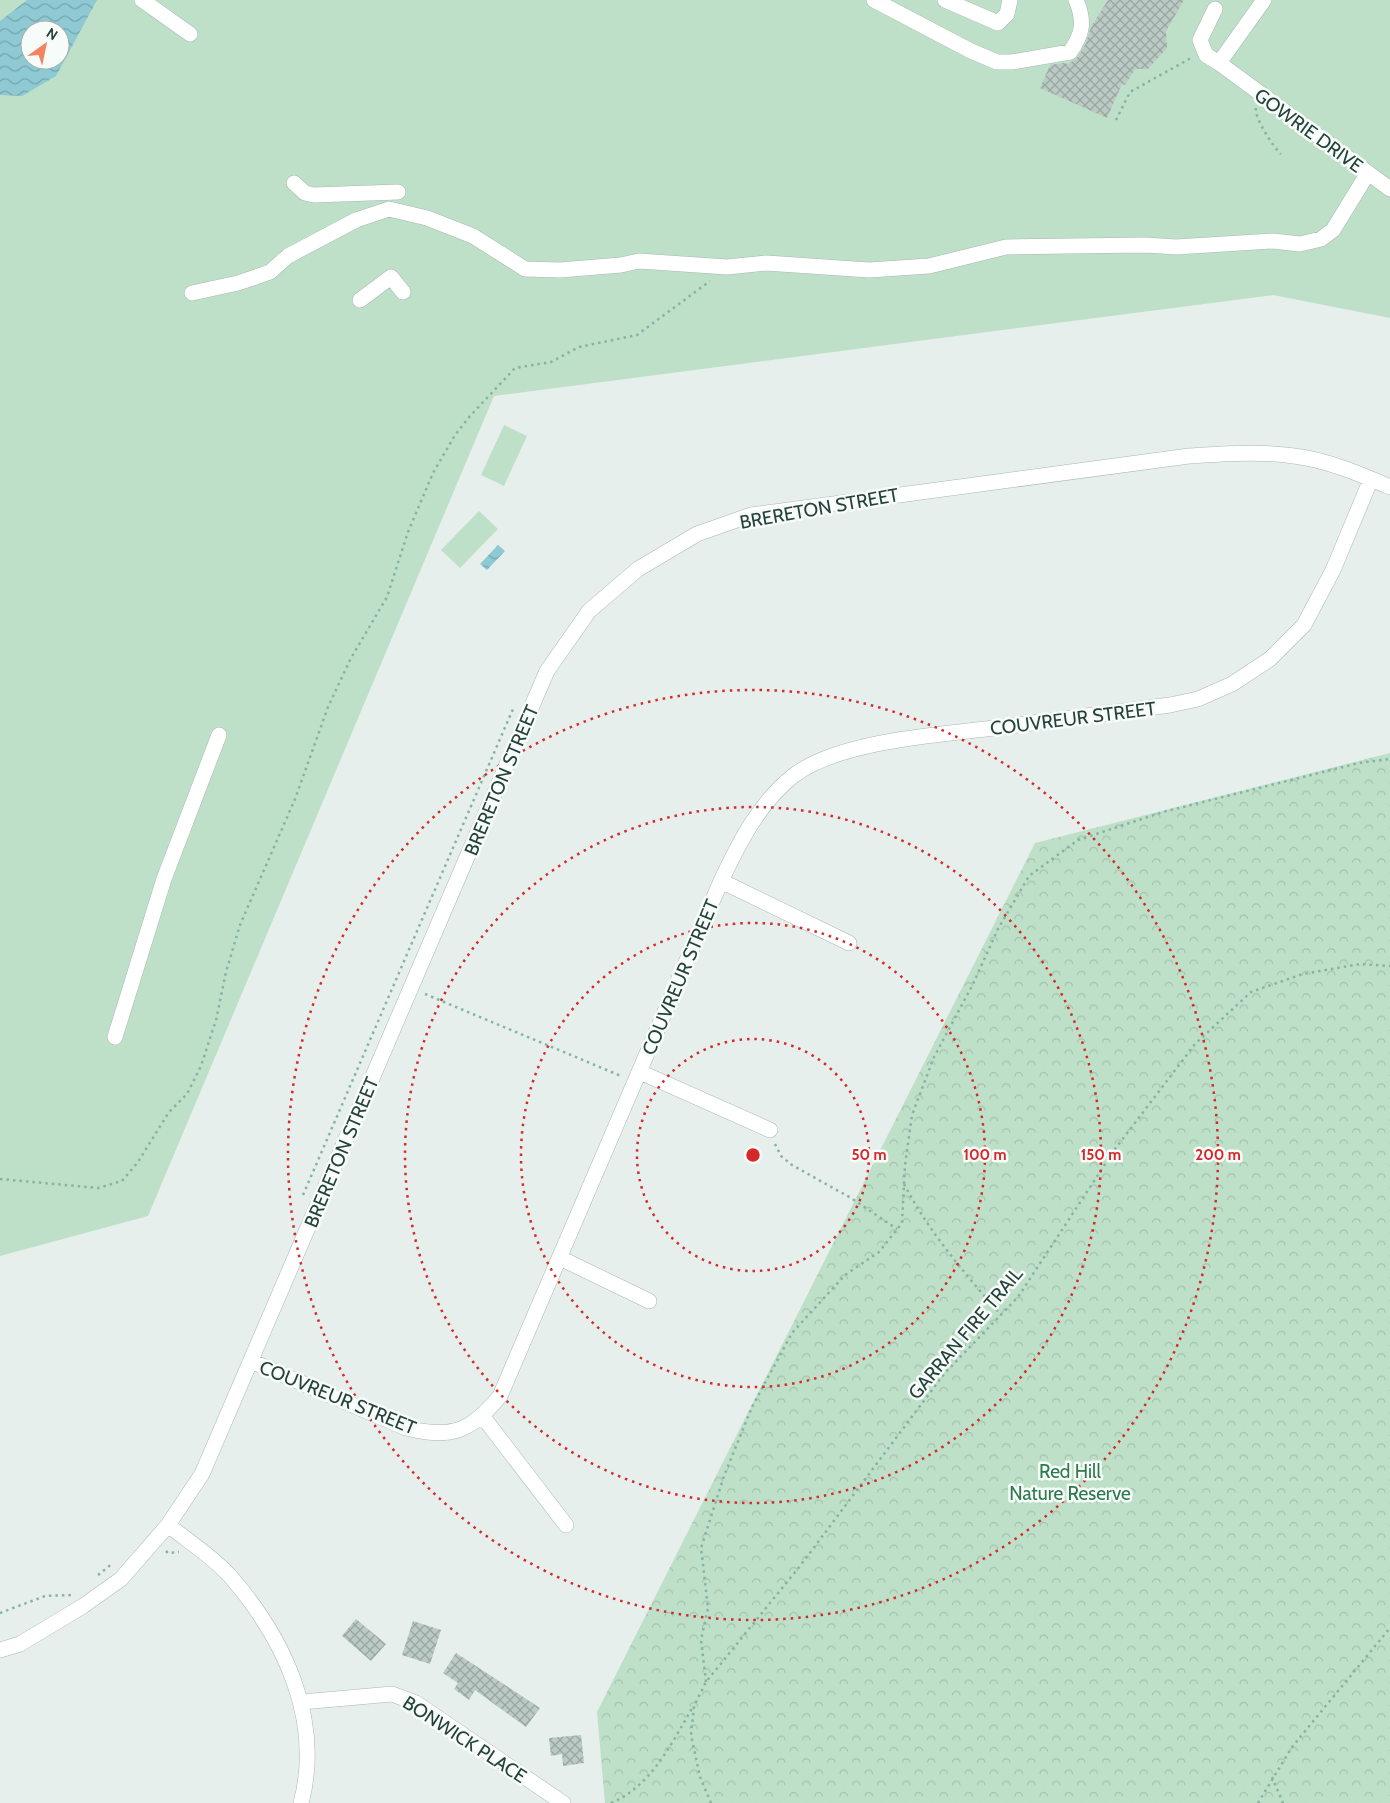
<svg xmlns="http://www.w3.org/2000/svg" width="1390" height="1803" viewBox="0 0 1390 1803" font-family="Cabin,sans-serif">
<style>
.grass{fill:#bfe0c8;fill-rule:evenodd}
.forest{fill:url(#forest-crowns)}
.water{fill:url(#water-waves);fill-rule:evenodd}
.building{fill:url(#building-cross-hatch)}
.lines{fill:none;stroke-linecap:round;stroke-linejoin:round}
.minor-casing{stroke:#a8b8b2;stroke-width:16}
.path{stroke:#86b3a5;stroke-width:2.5;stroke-dasharray:2.5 4;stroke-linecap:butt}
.minor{stroke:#fff;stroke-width:15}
.ring{fill:none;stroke:#d62828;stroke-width:2.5;stroke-dasharray:2.5 5}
.labels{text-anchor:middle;stroke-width:5;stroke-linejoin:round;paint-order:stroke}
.street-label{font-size:19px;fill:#24423a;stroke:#f7fbf9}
.park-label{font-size:19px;fill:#2d7a4b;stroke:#f7fbf9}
.centre{fill:#d62828;stroke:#f7fbf9;stroke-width:2.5}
.ring-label{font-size:15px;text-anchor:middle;font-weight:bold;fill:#d62828;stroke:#f7fbf9;stroke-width:5;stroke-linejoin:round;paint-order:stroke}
</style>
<defs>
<pattern id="forest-crowns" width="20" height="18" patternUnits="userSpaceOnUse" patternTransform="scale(1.25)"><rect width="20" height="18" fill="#bfe0c8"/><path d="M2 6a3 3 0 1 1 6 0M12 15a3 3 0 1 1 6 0" fill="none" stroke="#a4c1ad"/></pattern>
<pattern id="water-waves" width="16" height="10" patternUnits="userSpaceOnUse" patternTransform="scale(1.25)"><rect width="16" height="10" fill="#8ec9d4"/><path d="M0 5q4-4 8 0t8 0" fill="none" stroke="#74a5ad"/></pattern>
<pattern id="building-cross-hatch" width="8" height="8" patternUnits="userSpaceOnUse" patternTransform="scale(1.25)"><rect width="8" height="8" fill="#bbcac4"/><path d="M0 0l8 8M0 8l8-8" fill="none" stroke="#98a6a0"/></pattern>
</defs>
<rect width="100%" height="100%" fill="#e6efeb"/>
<path class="grass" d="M0,0H1390V318L1273,295L494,396L148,1216L0,1256ZM30,30H60V60H30Z
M504,425L527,436L504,486L481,475Z
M479,511L498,529L460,568L441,550Z"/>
<path class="forest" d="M1390,753V1803H605L597,1712L1035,843Z"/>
<path class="water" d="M27,0H97L56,76L22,96L0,95V21ZM30,30H60V60H30Z
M498,545L505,551L487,570L480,564Z"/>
<path class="building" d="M1108,0H1184L1166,31L1167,48L1148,69H1135L1125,85L1122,84L1107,118L1040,88L1050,65L1064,63L1068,64L1078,57L1086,43L1091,27Z
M356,1619L386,1644L371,1661L342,1636Z
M413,1621L441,1630L430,1664L402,1655Z
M456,1653L540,1708L526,1727L475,1690L469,1700L454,1689L458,1683L443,1673Z
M581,1735L584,1763L563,1766L562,1754L551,1756L549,1738Z"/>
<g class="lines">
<defs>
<path id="minor" d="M142,0L190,34
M874,0L971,51L997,62H1012L1070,52C1083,34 1085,21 1076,0
M945,0L998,23L1007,14L1010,0
M1264,0L1219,63L1390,189
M1215,9L1200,40L1206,55L1219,63
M294,183L305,193L314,195L398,192
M192,293L238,283L270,272L288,256L356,220L389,209L427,218L473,236L525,269L560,270L621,265L639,261L727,267L766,263L869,270L929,266L1006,247L1145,245L1176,247L1273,241L1300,244L1321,239L1333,230L1368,173
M360,300L391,277L403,292
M721,881L849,943
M115,1037L164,879L219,735
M640,1072L770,1130
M560,1258L649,1301
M251,1361L406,1428C452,1439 470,1432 500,1396L721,881C739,843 759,803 793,776C838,741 938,735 994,728C1052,720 1111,713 1170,705L1198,699L1232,684L1270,659L1304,625L1333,570L1371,479
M483,1417L566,1525
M168,1525C188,1541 213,1557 230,1576C284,1638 323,1720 301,1803
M0,1650L20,1644L83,1606L121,1579L168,1525L202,1474L547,671L589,611L638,569L697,534L751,515L1189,456C1224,454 1259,451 1294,456C1327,460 1360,474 1390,487
M302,1702L392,1694L416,1703L563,1803"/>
</defs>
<use href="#minor" class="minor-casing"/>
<path class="path" d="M1256,108C1254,117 1273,147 1281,154
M1116,120L1130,92L1191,58
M425,994L621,1076
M775,1144L781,1156L792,1165L851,1198L897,1229
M0,1179L98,1188L122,1181L138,1162L169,1112L187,1094L201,1066L216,1020L226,972L240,925L295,799L328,707L351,658L387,597L408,532L433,473L455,435L470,416L515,368L551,362L579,347L637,335L710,281
M904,1184C929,1232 965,1274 1001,1315
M303,1195L513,709
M166,1551L168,1553L179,1552
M98,1575L113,1563
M0,1613L45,1596L72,1595
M706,1682L701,1640L708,1608L701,1548L724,1476L752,1407L792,1333L845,1275L879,1252L902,1223L905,1165L912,1115L934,1057L972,986L998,929L1029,876L1078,840L1163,812L1359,763L1390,759
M1272,1777L1283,1803
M611,1803C652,1786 672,1742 693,1707
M711,1803L700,1777L691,1735L694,1706L706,1682L800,1566L944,1374L1018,1297L1115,1149L1195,1044L1251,992L1303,974L1360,964L1390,966
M1258,1803L1292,1747L1390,1628"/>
<use href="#minor" class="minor"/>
</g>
<g class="ring">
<circle cx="753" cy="1155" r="116"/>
<circle cx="753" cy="1155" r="232"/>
<circle cx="753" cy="1155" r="348"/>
<circle cx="753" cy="1155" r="465"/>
</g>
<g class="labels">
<g class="street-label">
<text transform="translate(1309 130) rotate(36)" y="7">GOWRIE DRIVE</text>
<text transform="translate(819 508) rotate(-10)" y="7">BRERETON STREET</text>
<text transform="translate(1073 718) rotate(-7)" y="7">COUVREUR STREET</text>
<text transform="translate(501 780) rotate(-67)" y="7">BRERETON STREET</text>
<text transform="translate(680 977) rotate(-67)" y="7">COUVREUR STREET</text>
<text transform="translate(341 1152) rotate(-67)" y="7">BRERETON STREET</text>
<text transform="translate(965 1333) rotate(-50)" y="7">GARRAN FIRE TRAIL</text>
<text transform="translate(338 1397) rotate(22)" y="7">COUVREUR STREET</text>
<text transform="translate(465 1739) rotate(33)" y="7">BONWICK PLACE</text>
</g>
<g class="park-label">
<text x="1070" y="1478">Red Hill<tspan x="1070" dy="22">Nature Reserve</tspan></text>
</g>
</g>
<circle cx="753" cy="1155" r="8" class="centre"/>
<g class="ring-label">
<text x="869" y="1160">50 m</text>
<text x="985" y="1160">100 m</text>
<text x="1101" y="1160">150 m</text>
<text x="1218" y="1160">200 m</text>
</g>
<g transform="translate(45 45) rotate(33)"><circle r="24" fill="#f7fbf9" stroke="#a3b1ad"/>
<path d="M0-4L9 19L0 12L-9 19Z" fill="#f4845f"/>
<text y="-8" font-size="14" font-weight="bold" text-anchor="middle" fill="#24423a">N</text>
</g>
</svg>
